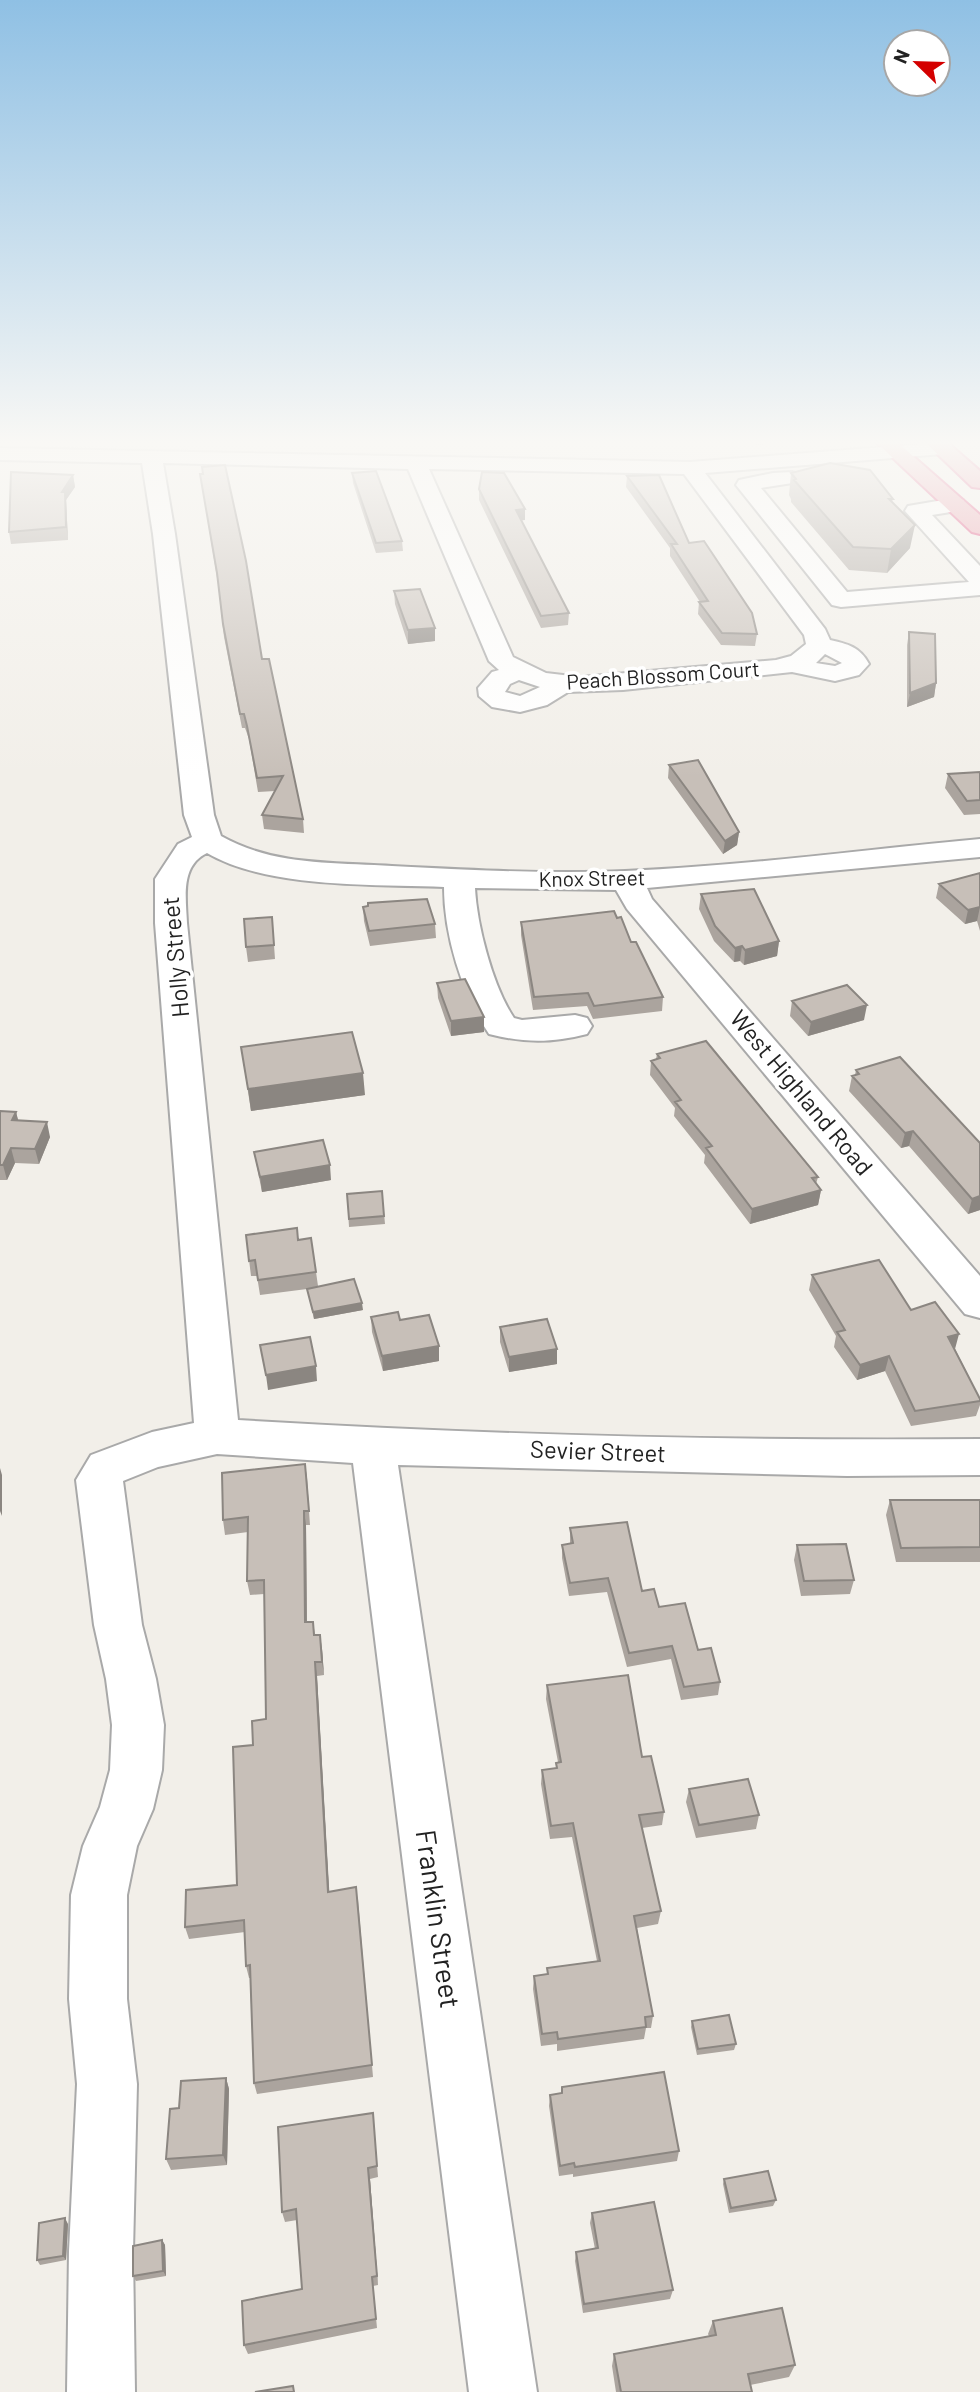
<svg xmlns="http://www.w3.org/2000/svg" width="980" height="2392" viewBox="0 0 980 2392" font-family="Barlow,sans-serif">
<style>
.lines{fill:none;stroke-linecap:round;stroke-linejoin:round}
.minor-casing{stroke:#a9a9a9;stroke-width:4}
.highway-casing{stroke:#dc2a67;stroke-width:4}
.minor{fill:#fff;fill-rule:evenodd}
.highway{fill:#e892a2;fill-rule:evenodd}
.wall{fill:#aba49e}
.shaded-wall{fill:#8b8681}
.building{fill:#c7bfb8;stroke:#8b8681;stroke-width:2}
.labels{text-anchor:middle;stroke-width:7;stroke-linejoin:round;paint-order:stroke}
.far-street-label{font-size:21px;fill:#222;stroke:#fff}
.street-label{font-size:24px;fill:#222;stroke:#fff}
.near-street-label{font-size:28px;fill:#222;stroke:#fff}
</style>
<rect width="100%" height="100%" fill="#f2efe9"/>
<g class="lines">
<defs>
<path id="minor" d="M935,443L950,444L953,448L950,452L943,454L705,473L825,629L830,640C848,644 860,647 869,664L859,675L835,681L792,672L623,690L568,692L547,705L520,712L492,707L479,696L478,688L492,672L499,670L489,661L408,469L163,463L175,534L214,815L221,836C274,866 333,862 392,866C470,870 548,874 625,871C744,866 862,850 980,839V857L647,888L652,899L980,1276V1318L965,1314L627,909L616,890L475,888C477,926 493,987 514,1018L522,1020L575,1015L587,1018L592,1026L587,1034C552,1043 524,1043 489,1034C462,994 444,935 444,887C374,884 269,889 207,853C180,866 186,898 187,923L238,1420C484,1435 733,1441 980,1439V1475L847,1476L398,1465L537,2392H469L353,1463L217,1454L158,1467L123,1481L142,1625L156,1679L164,1725L162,1770L153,1809L137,1846L127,1895V1999L137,2084L133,2251L135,2392H67L69,2251L77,2084L69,1999L71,1895L83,1846L100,1807L110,1770L112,1725L106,1679L94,1625L76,1480L91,1455L152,1432L194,1423L155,923V879L178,844L192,837L184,815L153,534L142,463L0,460V448L690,462ZM429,469L684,474L804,635L806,644L791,656L776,660L580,677L546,673L513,657ZM825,654L842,663L835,666L816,663ZM519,680L540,687L520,696L505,692L510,684Z
M792,472L799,474L803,478L799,482L761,488L847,592L969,582L905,511L908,506L955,498L963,500L966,505L963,510L932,515L980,566V595L841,607L832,605L736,485L739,480L773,473Z"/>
<path id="highway" d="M877,443H898L980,515V534L972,532Z
M926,443H948L980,471V488L972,487Z"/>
</defs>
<use href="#minor" class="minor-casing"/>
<use href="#highway" class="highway-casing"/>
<use href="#minor" class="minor"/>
<use href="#highway" class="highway"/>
</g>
<path class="wall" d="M352,473L402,541L403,551L376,553L353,483Z
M791,473L893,499L892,502L910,548L887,573L849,570L791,502V499L789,495Z
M200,474L262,659L303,819L304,833L264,829L262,815L275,791L258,792L249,739L245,728H242L224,637L218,584Z
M73,475L75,487L66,500L68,540L11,544L9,532Z
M627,476L689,543L757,634L755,646L721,645L698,614L699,602H700L670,556V548L626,487Z
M479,489L525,520H521L569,613L568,625L541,628L479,500Z
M394,591L435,641L408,644L395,604Z
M909,632L936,683L934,697L907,707V645Z
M669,765L739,832L737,845L723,854L668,778Z
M980,772V814L964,815L945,788L948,774Z
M980,873V931L977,921L965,924L936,898L939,884Z
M701,894L779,941L777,956L744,965L740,961L734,962L714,941L699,909Z
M363,907L435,924L436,938L370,946L364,921Z
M272,917L275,959L248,962L246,947Z
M617,918L663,997L662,1011L593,1019L587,1006L533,1010L521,935V922Z
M437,983L484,1017V1032L451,1036L438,998Z
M792,1001L864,1020L808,1036L790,1016Z
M241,1047L365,1095L251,1111Z
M657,1054L818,1177L816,1184L821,1190L818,1205L750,1224L704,1163L705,1155L674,1116L675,1108L650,1075L651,1061L656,1059Z
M900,1057L980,1210L968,1214L909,1146L901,1148L849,1091L852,1076L855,1075L856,1070Z
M0,1111L16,1112L18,1121L50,1137L39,1164L15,1163L7,1180H0Z
M254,1152L331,1180L262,1192Z
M382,1191L385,1224L349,1227L347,1194Z
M246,1235L298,1240L316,1272L318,1286L363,1310L314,1319L307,1289L260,1295L257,1276H251Z
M812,1275L911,1310L955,1349L980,1399V1405L976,1416L911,1426L885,1371L857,1380L834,1347L836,1336L809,1290Z
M371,1317L400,1320L439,1361L383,1371L372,1332Z
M500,1327L557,1349V1364L509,1372L500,1342Z
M305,1464L310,1525H306L307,1622H313L315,1635L322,1649L324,1675L317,1676L329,1891L358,1900L373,2077L257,2094L254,2083L250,1978H249L246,1966L245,1932L189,1939L185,1927L237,1885L253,1745L266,1719L264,1594L250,1595L247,1581L248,1532L225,1535L223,1520Z
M890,1500H980V1562H896L886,1515Z
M570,1528L642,1591L659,1607L698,1650L720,1682L718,1695L681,1700L671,1659L627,1667L607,1592L569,1596L562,1558V1545L570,1544Z
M797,1545L854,1580L850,1594L801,1596L794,1560Z
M547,1685L642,1757L664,1812L662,1825L642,1828L661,1911L658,1924L637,1928L653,2016L651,2028H646L644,2039L557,2051V2044L541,2046L533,1989L534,1976L547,1974V1968L597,1961L572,1837L550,1839L541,1784L542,1770L556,1768V1763L558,1762L546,1699Z
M689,1789L759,1815L756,1829L696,1838L686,1802Z
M692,2021L736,2044L734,2050L697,2055L691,2027Z
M226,2078L229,2089L227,2165L171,2170L166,2159L179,2108Z
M562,2087L679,2151L677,2161L573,2177V2174L559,2176L549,2106L550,2095L561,2093Z
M374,2124L378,2177L370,2179L378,2285L373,2286L377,2328L248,2354L244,2345L302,2289L297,2220L285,2222L282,2212Z
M724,2179L776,2200L773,2206L729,2213L723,2184Z
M592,2213L673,2290L670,2299L583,2313L575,2261L576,2252L595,2249L590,2223Z
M68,2224L66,2260L40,2265L37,2260Z
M162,2240L165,2245L166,2276L136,2281L133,2276Z
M713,2321L795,2365L789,2377L750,2385L752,2392H616L612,2366L614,2354L709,2336L708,2334Z"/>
<path class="shaded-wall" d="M756,443H777L755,445Z
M73,475L75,487L66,500L68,540L62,492Z
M525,509V520L516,521V510Z
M915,525L910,548L887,573L891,549Z
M435,628V641L408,644V630Z
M936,683L934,697L907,707L910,693Z
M739,832L737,845L723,854L725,841Z
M980,907L977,921L965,924L968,910Z
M779,941L777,956L744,965L745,950Z
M742,946L740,961L734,962L735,948Z
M867,1005L864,1020L808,1036L811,1022Z
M484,1017V1032L451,1036V1021Z
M363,1073L365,1095L251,1111L248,1089Z
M16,1112L20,1127L12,1120Z
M47,1122L50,1137L39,1164L35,1149Z
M913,1131L909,1146L901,1148L905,1133Z
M11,1148L15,1163L7,1180L3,1165Z
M330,1165L331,1180L262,1192L260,1177Z
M821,1190L818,1205L750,1224L752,1209Z
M980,1196V1210L968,1214L972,1199Z
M362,1303L363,1310L314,1319L313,1312Z
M959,1334L955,1349L948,1337Z
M439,1346V1361L383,1371L382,1356Z
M557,1349V1364L509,1372V1357Z
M889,1356L885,1371L857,1380L860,1365Z
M316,1366L317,1381L268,1390L266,1375Z
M305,1464L307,1478L310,1525L309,1511Z
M0,1468L2,1475V1516L0,1511Z
M304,1511L306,1525L307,1636L305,1622Z
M320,1635L322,1649L324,1675L322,1662Z
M315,1662L317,1676L330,1904L328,1892Z
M226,2078L229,2089L227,2165L223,2155Z
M368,2168L370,2179L378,2285L377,2276Z
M65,2218L68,2224L66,2260L63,2256Z
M162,2240L165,2245L166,2276L163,2271Z"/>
<path class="building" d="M830,463L870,470L893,499H889L915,525L891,549L853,547L794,480L796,479L791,473Z
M225,465L246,561L262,659H269L303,819L262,815L283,776L257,778L247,726L244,714H240L223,624L217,573L200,474H203L202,467Z
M376,471L402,541L376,543L352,473Z
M11,472L73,475L62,492H65L66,527L9,532Z
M482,472L504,473L525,509L516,510L569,613L541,616L479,489Z
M659,475L689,543L704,541L752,613L757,634L722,633L699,602L708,601L671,544H677L627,476Z
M420,589L435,628L408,630L394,591Z
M909,632L935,634L936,683L910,693Z
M698,760L739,832L725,841L669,765Z
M980,772V800L967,801L948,774Z
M980,873V907L968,910L939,884Z
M754,889L779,941L745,950L742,946L735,948L715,926L701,894Z
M427,899L435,924L369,931L363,907L368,906V903Z
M614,911L617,918L621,917L631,942H636L663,997L594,1006L588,993L534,997L521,922Z
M272,917L274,945L246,947L244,919Z
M465,979L484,1017L451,1021L437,983Z
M847,985L867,1005L811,1022L792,1001Z
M352,1032L363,1073L248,1089L241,1047Z
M706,1041L818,1177L812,1178L821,1190L752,1209L706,1148L712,1146L675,1102L681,1100L651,1061L660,1058L657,1054Z
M900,1057L980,1143V1196L972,1199L913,1131L905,1133L852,1076L859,1074L856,1070Z
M0,1111L16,1112L12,1120L47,1122L35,1149L11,1148L3,1165H0Z
M323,1140L330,1165L260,1177L254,1152Z
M382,1191L384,1216L349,1219L347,1194Z
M297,1228L298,1240L311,1238L316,1272L258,1280L255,1260L249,1261L246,1235Z
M879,1260L911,1310L935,1302L959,1334L948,1337L980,1399V1401L915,1411L889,1356L860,1365L837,1332L845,1330L812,1275Z
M354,1279L362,1303L313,1312L307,1289Z
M398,1312L400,1320L429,1315L439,1346L382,1356L371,1317Z
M547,1319L557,1349L509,1357L500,1327Z
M310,1337L316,1366L266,1375L260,1345Z
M305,1464L309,1511H304L305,1622H313L314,1635H320L322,1662H315L328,1892L356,1887L372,2065L254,2083L250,1965L246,1966L244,1920L185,1927L186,1890L237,1885L233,1747L253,1745L252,1721L266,1719L264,1580L247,1581L248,1517L223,1520L222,1473Z
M890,1500H980V1547L901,1548Z
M627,1522L642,1591L654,1589L659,1607L685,1603L698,1650L711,1648L720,1682L684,1687L672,1646L629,1653L608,1578L570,1583L562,1545L573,1543L570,1528Z
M846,1544L854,1580L804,1581L797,1545Z
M628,1675L642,1757L651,1756L664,1812L639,1815L661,1911L634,1916L653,2016L645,2017L646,2027L558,2039L557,2032L542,2034L534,1976L548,1974L547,1968L600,1961L573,1823L551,1826L542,1770L557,1768L556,1763L561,1762L547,1685Z
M748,1779L759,1815L699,1825L689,1789Z
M729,2015L736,2044L698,2049L692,2021Z
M664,2072L679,2151L575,2167L574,2163L560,2166L550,2095L562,2093V2087Z
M226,2078L223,2155L166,2159L170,2109L179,2108L181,2081Z
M373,2113L377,2166L368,2168L377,2276L372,2277L376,2319L244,2345L242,2301L302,2289L296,2209L282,2212L278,2127Z
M768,2171L776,2200L731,2208L724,2179Z
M654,2202L673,2290L584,2304L576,2252L598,2248L592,2213Z
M65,2218L63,2256L37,2260L39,2223Z
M162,2240L163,2271L133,2276V2246Z
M782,2308L795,2365L748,2374L752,2392H621L614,2354L716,2335L713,2321Z
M293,2386L294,2392H255Z"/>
<linearGradient id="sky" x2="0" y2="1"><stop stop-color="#8fc0e4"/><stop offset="0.57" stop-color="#f9f8f5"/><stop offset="1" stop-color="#f9f8f5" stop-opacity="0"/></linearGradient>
<rect width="980" height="777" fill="url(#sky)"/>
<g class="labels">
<g class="far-street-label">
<text transform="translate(663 676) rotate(-4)" y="7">Peach Blossom Court</text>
<text transform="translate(592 879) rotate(-1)" y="7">Knox Street</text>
</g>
<g class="street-label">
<text transform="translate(176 957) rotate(-95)" y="8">Holly Street</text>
<text transform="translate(801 1093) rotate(50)" y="8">West Highland Road</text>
<text transform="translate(598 1452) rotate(2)" y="8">Sevier Street</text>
</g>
<g class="near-street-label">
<text transform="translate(438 1919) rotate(82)" y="10">Franklin Street</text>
</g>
</g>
<g transform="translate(917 63) rotate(293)"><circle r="33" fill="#ffffff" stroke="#a7a7a7" stroke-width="2"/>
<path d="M0-5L12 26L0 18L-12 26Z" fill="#d40000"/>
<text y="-10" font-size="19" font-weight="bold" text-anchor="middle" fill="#222222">N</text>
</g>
</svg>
